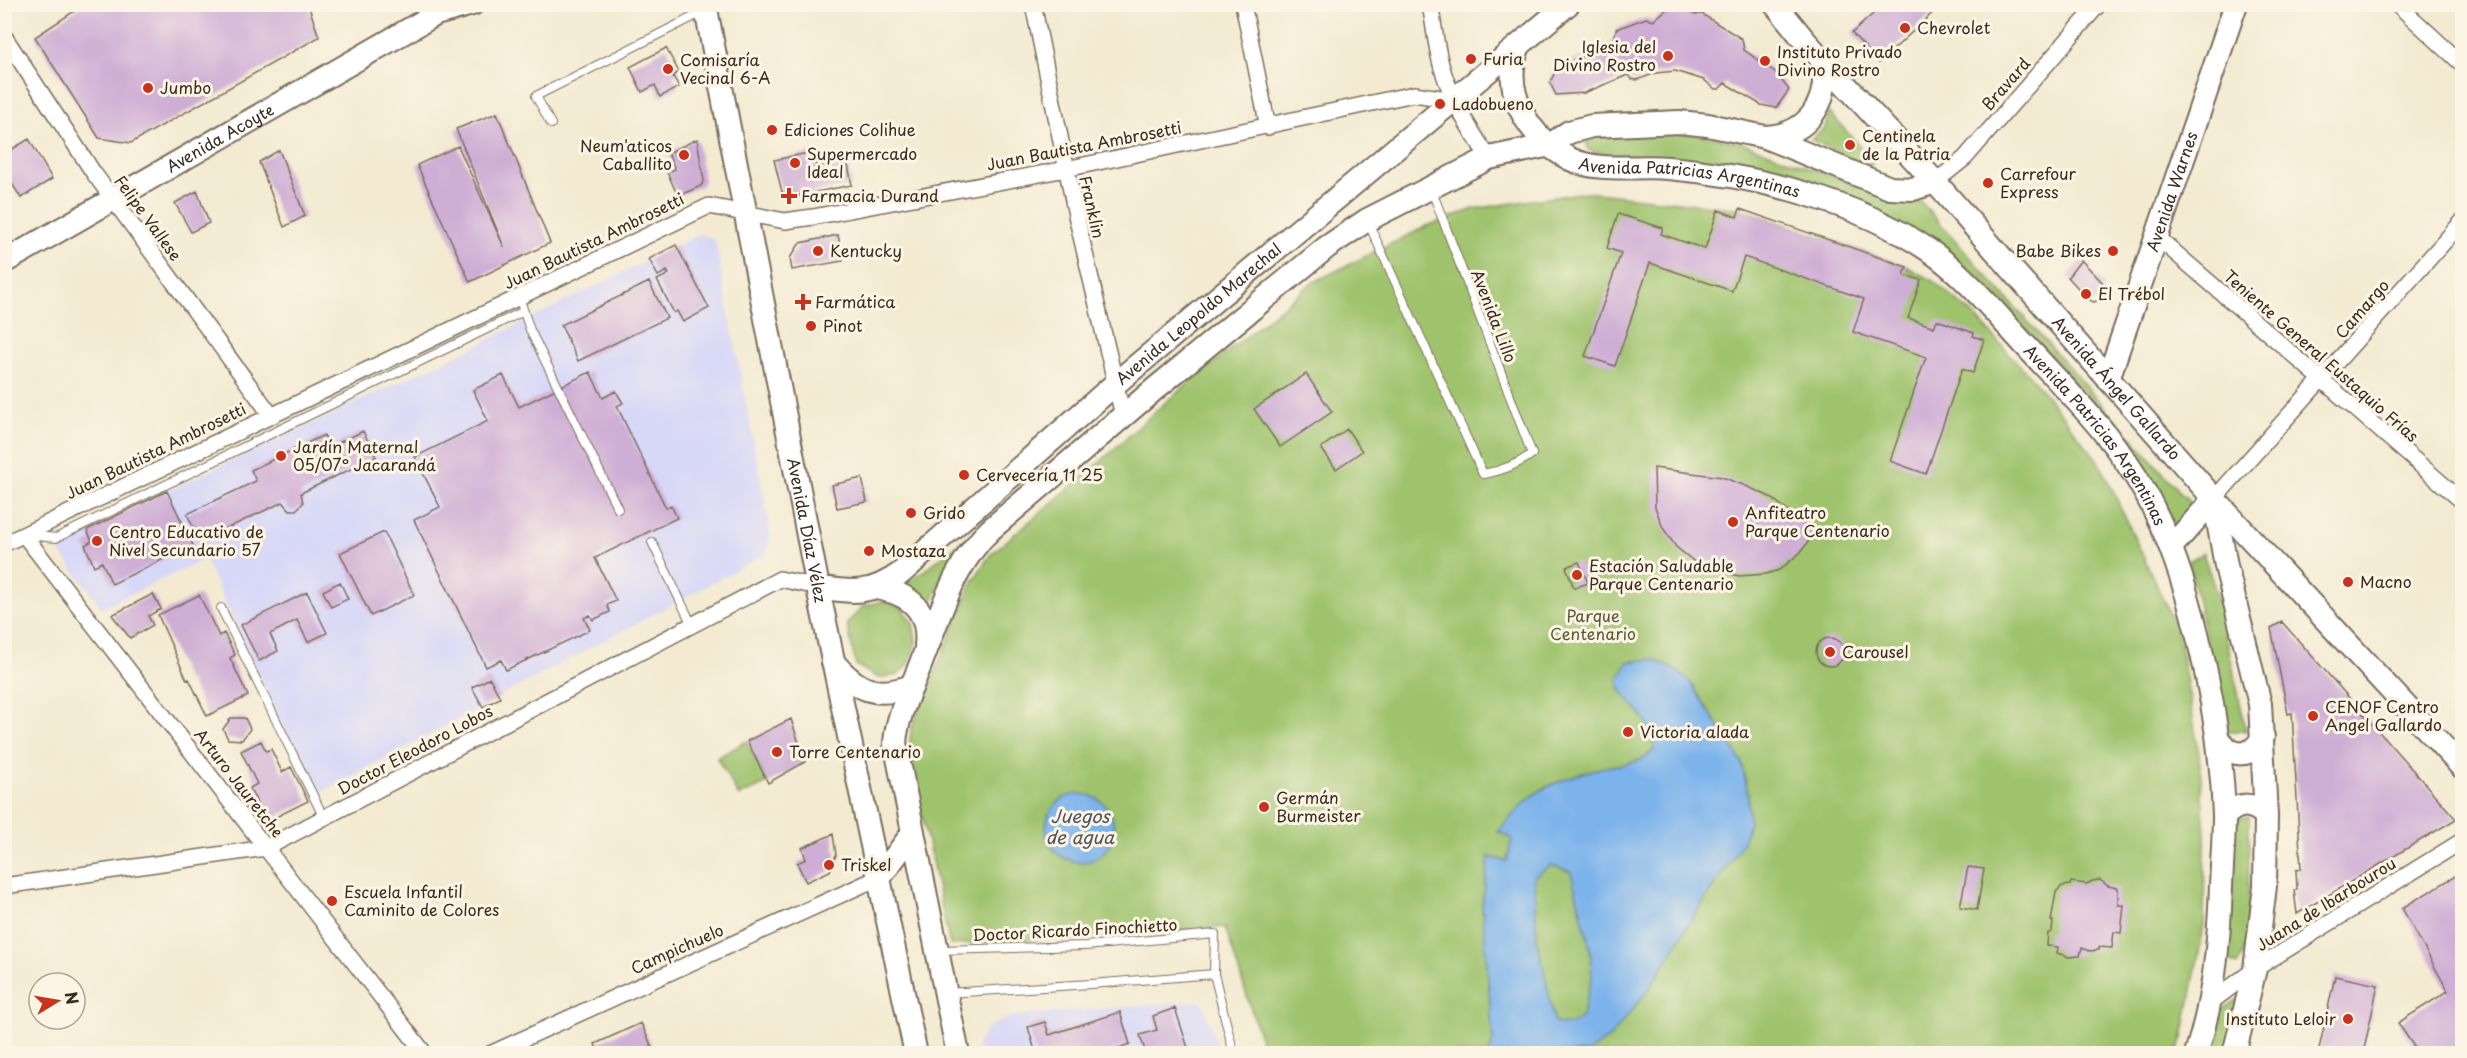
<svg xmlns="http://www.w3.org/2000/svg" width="2467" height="1058" viewBox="0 0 2467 1058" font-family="'Playpen Sans',sans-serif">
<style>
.built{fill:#d7d7f8}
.green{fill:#9fc36d;stroke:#6d7646;stroke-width:1.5}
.water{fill:#7bb3eb;stroke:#5b6e84;stroke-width:1.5;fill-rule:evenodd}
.building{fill:#cfaed5}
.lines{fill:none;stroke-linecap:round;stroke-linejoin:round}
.service-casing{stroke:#7b6d5d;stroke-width:10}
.minor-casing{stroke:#7b6d5d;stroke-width:18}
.secondary-casing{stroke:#7b6d5d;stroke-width:26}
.service{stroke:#fff;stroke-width:8}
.minor{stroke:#fff;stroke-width:15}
.secondary{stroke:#fff;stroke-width:22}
.poi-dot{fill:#c8321e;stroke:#fcf5e5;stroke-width:2}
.labels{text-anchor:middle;stroke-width:6;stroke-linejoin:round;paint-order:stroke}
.poi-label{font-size:16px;fill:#3b2a1e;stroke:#fcf5e5;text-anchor:start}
.street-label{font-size:16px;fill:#3b2a1e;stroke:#fcf5e5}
.park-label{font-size:16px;fill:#595836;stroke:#fcf5e5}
.water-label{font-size:18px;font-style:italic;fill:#4e535c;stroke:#fcf5e5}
</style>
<rect width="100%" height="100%" fill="#fcf5e5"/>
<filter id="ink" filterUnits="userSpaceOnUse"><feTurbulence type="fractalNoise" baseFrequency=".0167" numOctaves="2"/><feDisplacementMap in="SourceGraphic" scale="12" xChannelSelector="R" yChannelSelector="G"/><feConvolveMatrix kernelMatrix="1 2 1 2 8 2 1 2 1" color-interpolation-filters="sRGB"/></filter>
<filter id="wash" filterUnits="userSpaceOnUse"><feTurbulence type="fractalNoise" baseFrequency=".008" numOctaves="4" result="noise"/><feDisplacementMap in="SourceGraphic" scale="24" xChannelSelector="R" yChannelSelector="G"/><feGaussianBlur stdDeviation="1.35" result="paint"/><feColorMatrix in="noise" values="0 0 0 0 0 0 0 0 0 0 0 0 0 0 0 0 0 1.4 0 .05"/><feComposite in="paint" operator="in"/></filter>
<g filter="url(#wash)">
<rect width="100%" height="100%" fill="#f3ead1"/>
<path class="built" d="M700,234L715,240L771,534L766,554L314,796L205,559L102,608L56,546L167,491L470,349Z
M1202,1001L1220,1053L978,1054L977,1044L988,1027L1012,1016Z"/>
<path class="green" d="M1829,112L1874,162L1869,168L1811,139L1825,128Z
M1614,133L1696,134L1743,143L1900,201L1921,202L2189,502L2191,508L2176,528L2121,433L1979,277L1923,235L1680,158L1613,155L1588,150L1586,142L1590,137Z
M1587,192L1740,209L1907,267L1933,281L1975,316L2037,384L2100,463L2178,632L2199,754L2205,834L2204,925L2183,1038L2177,1054L1265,1053L1225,927L950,945L909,755L911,729L973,581L990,555L1099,463L1167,401L1312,283L1427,226L1474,209Z
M968,537L950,561L930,606L905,585Z
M2203,553L2218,598L2246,731H2226L2189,561Z
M883,601L901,607L913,623L916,642L909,664L898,675L878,678L856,665L847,624L862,607Z
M747,741L768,783L739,796L717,758Z
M2249,817L2248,937L2238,965L2226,959L2231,818Z
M2241,998L2228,1053L2209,1054L2223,1008Z"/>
<path class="water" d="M1653,659L1679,672L1691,683L1741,761L1748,793L1749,823L1743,842L1686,928L1650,988L1611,1036L1587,1053H1489L1493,1042L1482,905L1489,857L1507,861L1512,838L1498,832C1513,814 1530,793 1553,784C1567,778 1582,773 1596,769C1618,763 1641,767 1655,748C1652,721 1634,708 1619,688V677L1628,662ZM1551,865L1571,872L1590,948L1592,979L1582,1017L1570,1025L1555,1023L1537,939L1534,877Z
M1046 828a34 34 0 1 1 68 0a34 34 0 1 1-68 0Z"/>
<g id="blocks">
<path class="building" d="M85,4H308L319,37L131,143L99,138L35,37Z
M1884,4H1942L1879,63L1852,33Z
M1683,7L1695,15L1702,14L1742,39L1744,50L1775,72L1789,90L1776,108L1761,105L1725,83L1719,89H1715L1704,80L1675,71L1656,73L1637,80L1632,79L1628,75L1584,93L1556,95L1550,83L1556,69L1614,42L1616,29L1646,18L1653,21L1667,9Z
M666,48L679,72L673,76L679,87L660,97L655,85L642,92L630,67Z
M497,113L550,243L470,282L417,165L458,146L504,247L456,129Z
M29,139L52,179L21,198L4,171V154Z
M697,139L704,181L701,186L678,196L667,172L675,169L668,153Z
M279,150L305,216L284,227L259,162Z
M813,152L816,166L847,160L852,185L791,197L782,192L774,160Z
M197,191L209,223L191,232L175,203Z
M1740,209L1907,267L1904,275L1921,280L1908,318L1934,327L1937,320L1974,333L1973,336L1984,340L1973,373L1962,369L1926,474L1890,461L1926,357L1853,332L1864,299L1744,257L1732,291L1650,263L1615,366L1585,356L1621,253L1607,248L1618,214L1663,228L1661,234L1705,249L1718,210L1737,217Z
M838,235L843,261L792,270L790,258L800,243Z
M676,245L709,308L683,322L677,311L674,313L657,280L669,274L667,271L658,276L649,259Z
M2081,260L2104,284L2100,298L2097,301L2093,302L2087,298L2068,277Z
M649,282L667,318L578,361L561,325Z
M590,372L603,398L616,391L623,403L617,406L666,508L671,505L677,518L595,558L616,601L607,605L610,612L593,620L590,615L584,618L590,630L506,670L501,660L486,667L414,520L440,507L415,457L488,421L473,390L503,375L519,407Z
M1306,374L1332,412L1280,447L1254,409Z
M1347,429L1362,451L1336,469L1321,448Z
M363,431L376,457L301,493L303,503L296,510H290L283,502L200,541L187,514L256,481L251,470L324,435L330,447Z
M1654,468L1722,477L1746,486L1770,497L1816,531L1800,553L1779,570L1766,574L1739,576L1701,567L1676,547L1663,528L1655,507Z
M862,478L867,502L837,508L832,485Z
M167,491L193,545L112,584L102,562L94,566L85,545L92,541L87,530Z
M384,532L414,595L371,616L340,553Z
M1579,562L1588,583L1574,588L1566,567Z
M340,582L348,599L331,607L323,591Z
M307,592L327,633L308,642L297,620L270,634L278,651L259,661L241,625Z
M153,594L161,609L148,616L153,625L130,638L112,615Z
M199,595L219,636L224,633L235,655L230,658L248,696L207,716L189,679L187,680L158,615Z
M2282,622L2456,819L2297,914L2294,890L2297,889L2296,870L2301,869L2292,713L2288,714L2271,628Z
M1816 652a14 14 0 1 1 28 0a14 14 0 1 1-28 0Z
M490,678L500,698L483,707L472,687Z
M231,718H245L250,729L242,740L228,739L223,729Z
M791,719L805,762L768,783L747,741Z
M261,741L266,751L271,749L282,772L291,767L308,801L266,822L250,788L257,784L241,751Z
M833,834L836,855L830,871L806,882L797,863L806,859L802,848Z
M1968,867L1984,869L1977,910L1960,907Z
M2462,872V1054H2419L2398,1023L2448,991L2402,908Z
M2100,880L2108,886L2118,888V905H2124L2121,933L2114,932L2112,948L2099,947V950L2090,951L2082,948L2080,956L2069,957L2057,953L2058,947L2047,946L2048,933L2052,932L2053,921H2051L2056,892L2062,886L2070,885L2071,882L2087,884L2092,881Z
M2335,976L2378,985L2363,1054H2318Z
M1175,1008L1190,1054H1146L1140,1035L1157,1030L1153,1016Z
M1120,1012L1130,1044L1100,1054H1036L1028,1027L1045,1022L1049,1035Z
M641,1023L652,1047L647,1049L649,1054H599L595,1044Z"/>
</g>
</g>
<g filter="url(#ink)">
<use href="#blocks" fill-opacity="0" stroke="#7b6d5d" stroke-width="1.5"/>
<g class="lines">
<defs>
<path id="service" d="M551,124L536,96L705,11
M1368,222L1483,474C1502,471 1517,465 1532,454L1432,191
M519,297L530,330L618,509
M28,535L56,538L522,312
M652,542L692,625
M221,608L324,818
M940,950L1085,946L1215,934L1214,974L1234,1054
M947,993L1091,984L1214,974"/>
<path id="minor" d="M1033,4L1076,215L1123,416
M1243,4L1268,127
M1430,4C1434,25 1436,48 1442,68C1452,101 1470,130 1489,158
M2397,4L2462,64
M4,36L93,172L271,415
M1935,182L1965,158L2099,4
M2157,237L2462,501
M2214,499L2462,222
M24,535L425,1054
M4,544L709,206L785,221L813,217L1066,169L1414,94L1454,100
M4,886L266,848L780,579L818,587
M2211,1002L2255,969L2462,841
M490,1054L880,877"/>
<g id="secondary">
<path id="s1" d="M705,4L822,608L916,1054"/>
<path id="s2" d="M1775,4L1805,41L1935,182L2214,499L2462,767"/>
<path d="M436,14L472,4"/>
<path id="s3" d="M1518,48C1500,92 1530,139 1570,159C1599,173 1637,165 1668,168C1755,175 1857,201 1930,251C1966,276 1995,313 2025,345C2068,392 2115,437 2146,494C2170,538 2185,584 2197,633C2212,693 2222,753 2224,815C2224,838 2222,862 2221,886C2219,943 2214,999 2196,1054"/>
<path d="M1765,137C1809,135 1830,102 1823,60"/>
<path id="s4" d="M4,262L436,14L447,4"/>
<path id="s5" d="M2108,379L2236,4"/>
<path d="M2214,499L2226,566L2260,704L2266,816L2265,886L2255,969L2234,1054"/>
<path d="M2172,546L2214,499"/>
<path id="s6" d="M818,587C852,593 871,595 901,573L1115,384L1568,4"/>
<path d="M876,588C909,593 930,610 926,646"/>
<path d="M833,662C857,690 875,699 912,686"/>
<path d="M2218,739C2232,758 2251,759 2263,737"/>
<path d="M2224,817C2238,802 2252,802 2266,816"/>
<path d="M880,877L912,834"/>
<path d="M958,1054L895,743C897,713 914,684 924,655C942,610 954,564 991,529L1156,388L1327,247L1367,220L1489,158L1550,145L1569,132L1592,126L1679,122L1708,125L1765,137L1890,188L1913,189L1935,182"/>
</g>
</defs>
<use href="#service" class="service-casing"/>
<use href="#minor" class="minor-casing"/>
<use href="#secondary" class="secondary-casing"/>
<use href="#service" class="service"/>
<use href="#minor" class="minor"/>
<use href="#secondary" class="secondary"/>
</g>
</g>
<g class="poi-dot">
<circle cx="1905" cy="28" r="6"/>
<circle cx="1668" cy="56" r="6"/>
<circle cx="1471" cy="59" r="6"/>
<circle cx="1765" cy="61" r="6"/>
<circle cx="668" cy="69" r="6"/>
<circle cx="148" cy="88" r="6"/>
<circle cx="1440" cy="104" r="6"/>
<circle cx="772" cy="130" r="6"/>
<circle cx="1850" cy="145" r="6"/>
<circle cx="684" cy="155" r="6"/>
<circle cx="795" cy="163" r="6"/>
<circle cx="1988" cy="183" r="6"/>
<path d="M786 187h6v6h6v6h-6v6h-6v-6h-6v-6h6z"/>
<circle cx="818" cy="251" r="6"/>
<circle cx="2113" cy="251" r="6"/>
<circle cx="2086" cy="294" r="6"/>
<path d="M800 293h6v6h6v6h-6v6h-6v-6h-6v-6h6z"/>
<circle cx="811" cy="326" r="6"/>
<circle cx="281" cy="456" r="6"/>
<circle cx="964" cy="475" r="6"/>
<circle cx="911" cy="513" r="6"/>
<circle cx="1733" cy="522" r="6"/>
<circle cx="97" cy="541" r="6"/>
<circle cx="869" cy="551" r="6"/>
<circle cx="1577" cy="575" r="6"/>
<circle cx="2348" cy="582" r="6"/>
<circle cx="1830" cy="652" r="6"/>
<circle cx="2313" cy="716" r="6"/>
<circle cx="1628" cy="732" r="6"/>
<circle cx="777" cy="752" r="6"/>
<circle cx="1264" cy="807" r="6"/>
<circle cx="829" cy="865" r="6"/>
<circle cx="332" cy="901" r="6"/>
<circle cx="2348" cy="1019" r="6"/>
</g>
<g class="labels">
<g class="poi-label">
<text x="1917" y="34">Chevrolet</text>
<text x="1656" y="53" text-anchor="end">Iglesia del<tspan x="1656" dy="18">Divino Rostro</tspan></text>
<text x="1777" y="58">Instituto Privado<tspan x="1777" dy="18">Divino Rostro</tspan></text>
<text x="1483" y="65">Furia</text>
<text x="680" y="66">Comisaría<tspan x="680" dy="18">Vecinal 6-A</tspan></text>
<text x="160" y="94">Jumbo</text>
<text x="1452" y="110">Ladobueno</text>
<text x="784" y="136">Ediciones Colihue</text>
<text x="1862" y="142">Centinela<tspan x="1862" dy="18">de la Patria</tspan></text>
<text x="672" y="152" text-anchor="end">Neum'aticos<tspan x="672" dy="18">Caballito</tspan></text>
<text x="807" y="160">Supermercado<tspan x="807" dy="18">Ideal</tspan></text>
<text x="2000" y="180">Carrefour<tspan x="2000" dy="18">Express</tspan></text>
<text x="801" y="202">Farmacia Durand</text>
<text x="830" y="257">Kentucky</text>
<text x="2101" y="257" text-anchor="end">Babe Bikes</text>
<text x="2098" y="300">El Trébol</text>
<text x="815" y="308">Farmática</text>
<text x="823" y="332">Pinot</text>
<text x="293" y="453">Jardín Maternal<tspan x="293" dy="18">05/07° Jacarandá</tspan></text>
<text x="976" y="481">Cervecería 11 25</text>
<text x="923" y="519">Grido</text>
<text x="1745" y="519">Anfiteatro<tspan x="1745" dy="18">Parque Centenario</tspan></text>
<text x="109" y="538">Centro Educativo de<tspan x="109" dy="18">Nivel Secundario 57</tspan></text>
<text x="881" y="557">Mostaza</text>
<text x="1589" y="572">Estación Saludable<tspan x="1589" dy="18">Parque Centenario</tspan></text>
<text x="2360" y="588">Macno</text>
<text x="1842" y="658">Carousel</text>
<text x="2325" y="713">CENOF Centro<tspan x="2325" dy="18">Angel Gallardo</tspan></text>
<text x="1640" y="738">Victoria alada</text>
<text x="789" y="758">Torre Centenario</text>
<text x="1276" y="804">Germán<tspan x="1276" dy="18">Burmeister</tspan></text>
<text x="841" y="871">Triskel</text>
<text x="344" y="898">Escuela Infantil<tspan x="344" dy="18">Caminito de Colores</tspan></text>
<text x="2336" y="1025" text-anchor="end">Instituto Leloir</text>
</g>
<g class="street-label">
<text transform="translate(2006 84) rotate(-49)" y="6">Bravard</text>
<text dy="6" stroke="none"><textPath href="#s4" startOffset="249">Avenida Acoyte</textPath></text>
<text transform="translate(1084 146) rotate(-11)" y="6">Juan Bautista Ambrosetti</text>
<text dy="6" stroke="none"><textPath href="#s3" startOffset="256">Avenida Patricias Argentinas</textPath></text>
<text dy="6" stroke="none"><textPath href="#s5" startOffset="198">Avenida Warnes</textPath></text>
<text transform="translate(1092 207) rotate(77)" y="6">Franklin</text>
<text transform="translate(148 218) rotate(54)" y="6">Felipe Vallese</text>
<text transform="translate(594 241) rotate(-26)" y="6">Juan Bautista Ambrosetti</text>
<text transform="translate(2362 309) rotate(-49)" y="6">Camargo</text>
<text dy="6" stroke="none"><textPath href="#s6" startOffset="482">Avenida Leopoldo Marechal</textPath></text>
<text transform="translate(1494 316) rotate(69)" y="6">Avenida Lillo</text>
<text transform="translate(2321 356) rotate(41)" y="6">Teniente General Eustaquio Frías</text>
<text dy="6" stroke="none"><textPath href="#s2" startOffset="514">Avenida Ángel Gallardo</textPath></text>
<text dy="6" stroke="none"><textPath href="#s3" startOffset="760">Avenida Patricias Argentinas</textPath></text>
<text transform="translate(156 451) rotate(-26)" y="6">Juan Bautista Ambrosetti</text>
<text dy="6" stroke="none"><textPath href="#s1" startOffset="536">Avenida Díaz Vélez</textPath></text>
<text transform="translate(415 750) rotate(-28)" y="6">Doctor Eleodoro Lobos</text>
<text transform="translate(239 783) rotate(52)" y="6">Arturo Jauretche</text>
<text transform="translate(2326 904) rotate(-32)" y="6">Juana de Ibarbourou</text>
<text transform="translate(1075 930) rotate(-3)" y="6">Doctor Ricardo Finochietto</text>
<text transform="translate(677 949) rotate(-24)" y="6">Campichuelo</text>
</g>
<g class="park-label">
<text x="1593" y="622">Parque<tspan x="1593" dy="18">Centenario</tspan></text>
</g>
<g class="water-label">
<text x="1080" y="823">Juegos<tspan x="1080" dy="21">de agua</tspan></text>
</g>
</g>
<rect width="2467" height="1058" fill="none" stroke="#fcf5e5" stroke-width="24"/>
<g transform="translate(57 1001) rotate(79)"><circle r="28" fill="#fcf5e5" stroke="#afa495" stroke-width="1.5"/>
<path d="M0-4.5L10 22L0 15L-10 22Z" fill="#c8321e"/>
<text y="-9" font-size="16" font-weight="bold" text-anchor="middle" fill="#3b2a1e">N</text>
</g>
</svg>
